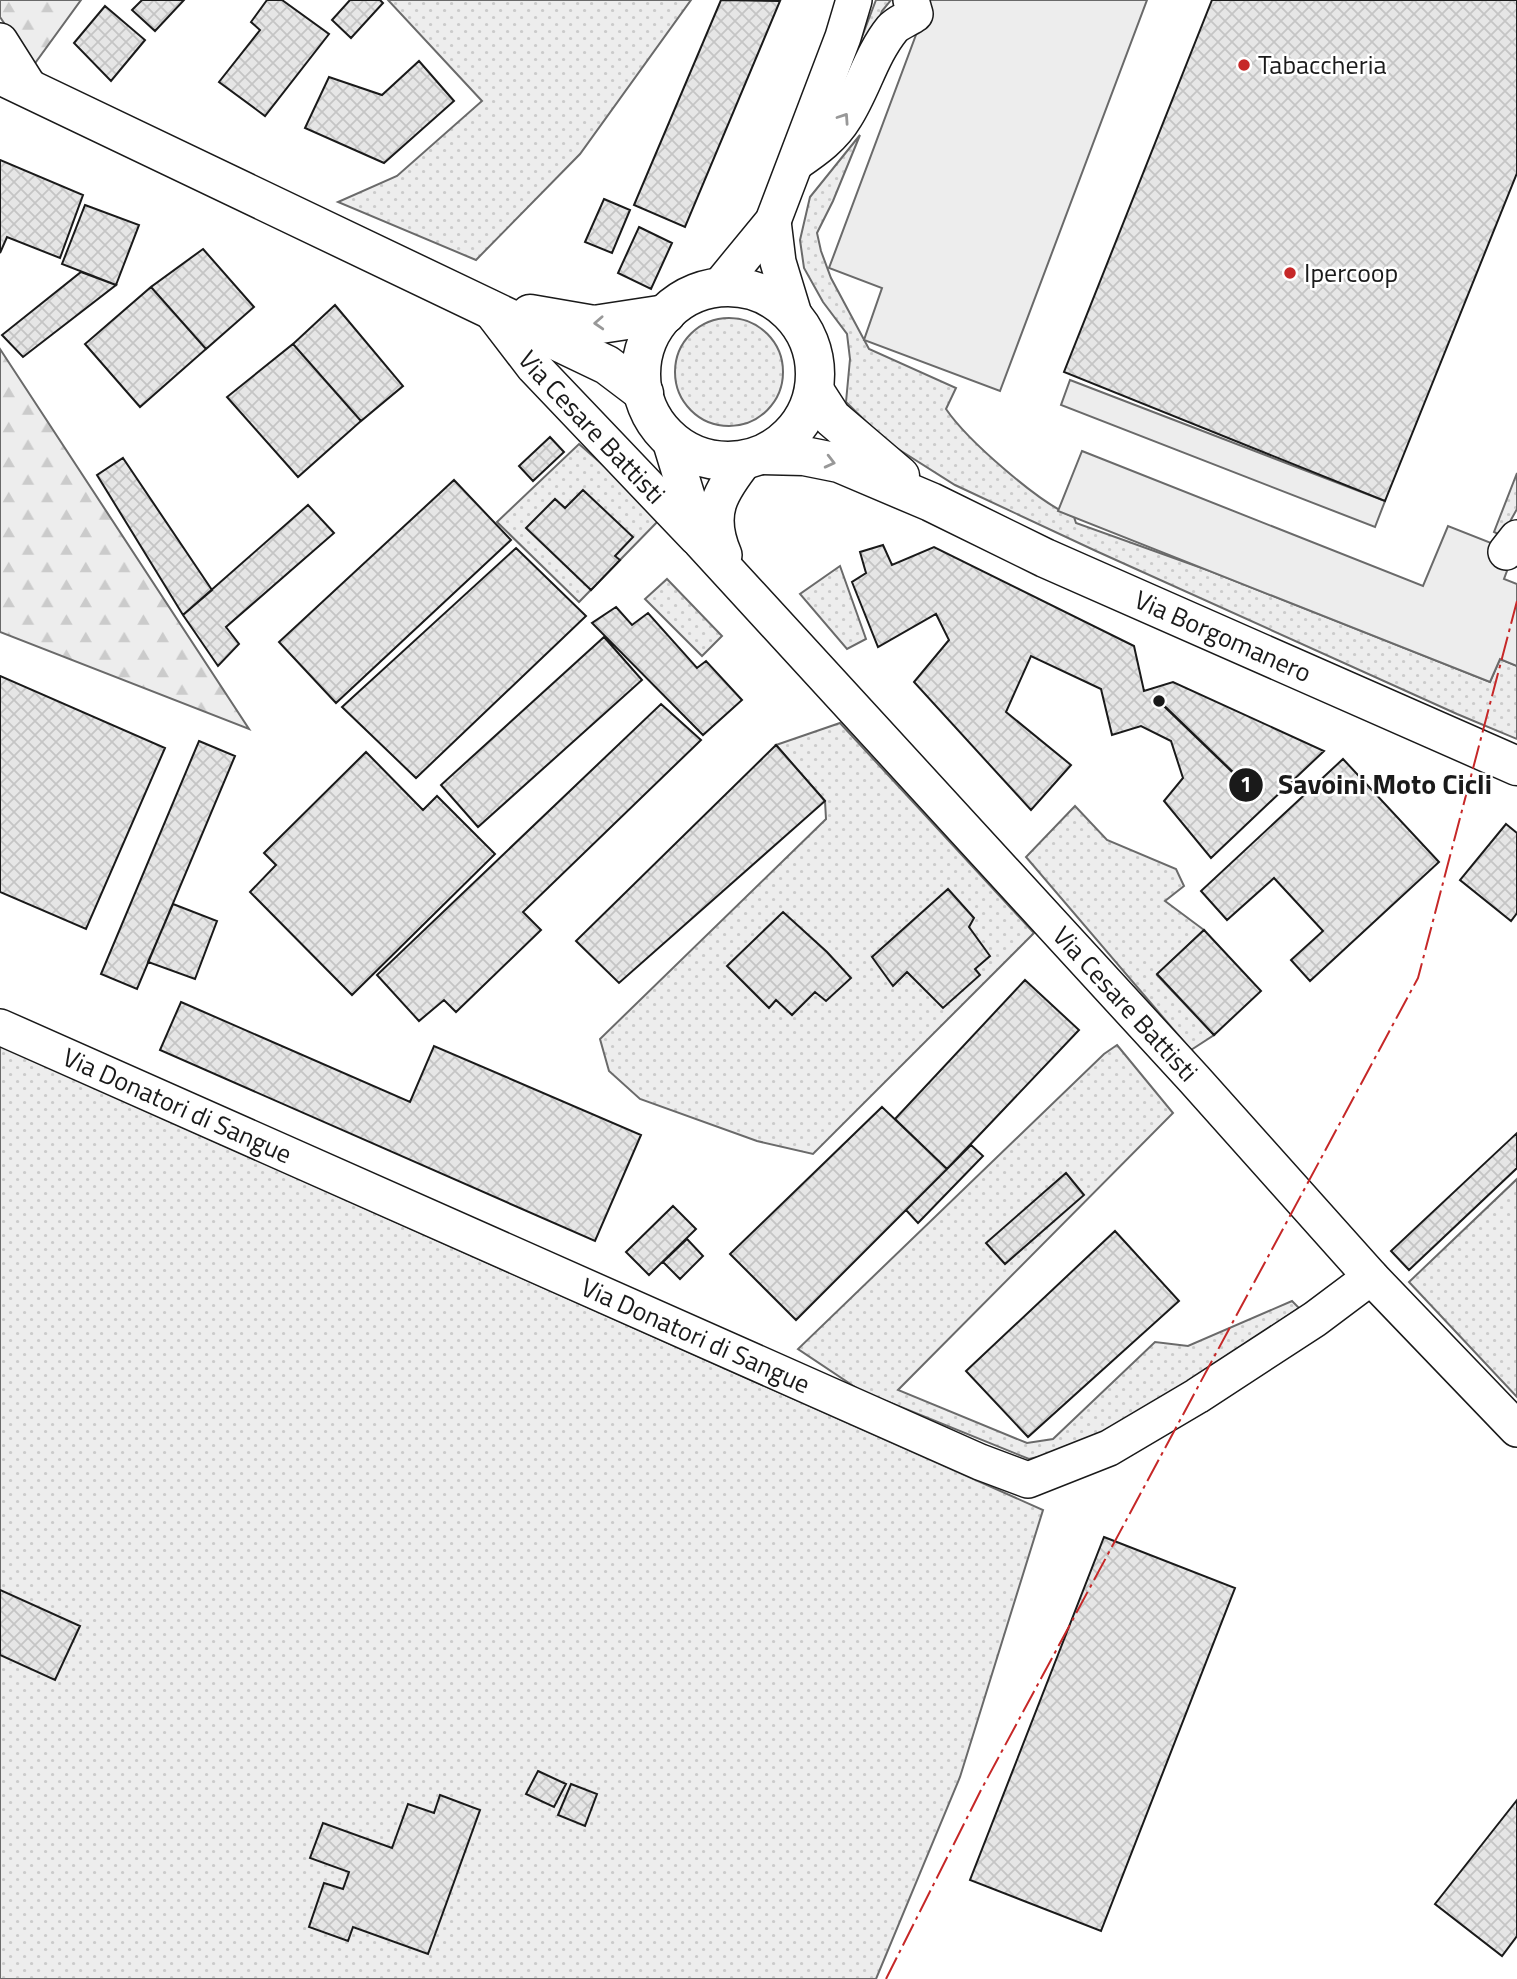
<svg xmlns="http://www.w3.org/2000/svg" width="1517" height="1979" viewBox="0 0 1517 1979" font-family="'Titillium Web',sans-serif">
<style>
.grass{fill:url(#grass-dots);stroke:#6a6a6a;stroke-width:2}
.forest{fill:url(#forest-firs);stroke:#6a6a6a;stroke-width:2}
.built{fill:#ededed;stroke:#6a6a6a;stroke-width:2}
.building{fill:url(#building-cross-hatch);stroke:#1a1a1a;stroke-width:2}
.lines{fill:none;stroke-linecap:round;stroke-linejoin:round}
.minor-casing{stroke:#1a1a1a;stroke-width:38}
.major-casing{stroke:#1a1a1a;stroke-width:41}
.minor{stroke:#fff;stroke-width:35}
.major{stroke:#fff;stroke-width:38}
.power{stroke:#c62828;stroke-width:2;stroke-dasharray:24 5 3.5 5;stroke-linecap:butt}
.oneway{stroke:#989898}
.poi-dot{fill:#c62828;stroke:#fff;stroke-width:2.5}
.labels{text-anchor:middle;stroke-width:5;stroke-linejoin:round;paint-order:stroke}
.poi-label{font-size:26px;fill:#1a1a1a;stroke:#fff;text-anchor:start}
.street-label{font-size:26px;fill:#1a1a1a;stroke:#fff}
.leader{fill:none;stroke:#1a1a1a;stroke-width:2.5}
.callout-dot{fill:#1a1a1a;stroke:#fff;stroke-width:2.5}
.mark-label{font-size:21px;text-anchor:middle;font-weight:bold;fill:#fff}
.callout-label{font-size:28px;text-anchor:middle;font-weight:bold;fill:#1a1a1a;stroke:#fff;stroke-width:5;stroke-linejoin:round;paint-order:stroke}
</style>
<defs>
<pattern id="grass-dots" width="8" height="8" patternUnits="userSpaceOnUse" patternTransform="scale(1.75)"><rect width="8" height="8" fill="#ededed"/><path d="M2 2h.1M6 6h.1" fill="none" stroke="#cbcbcb" stroke-width="1.8" stroke-linecap="round"/></pattern>
<pattern id="forest-firs" width="22" height="20" patternUnits="userSpaceOnUse" patternTransform="scale(1.75)"><rect width="22" height="20" fill="#ededed"/><path d="M5 1l3.5 6h-7zM16 11l3.5 6h-7z" fill="#cbcbcb"/></pattern>
<pattern id="building-cross-hatch" width="8" height="8" patternUnits="userSpaceOnUse" patternTransform="scale(1.75)"><rect width="8" height="8" fill="#e6e6e6"/><path d="M0 0l8 8M0 8l8-8" fill="none" stroke="#c5c5c5"/></pattern>
</defs>
<rect width="100%" height="100%" fill="#fff"/>
<path class="grass" d="M388,0H691L580,154L476,260L338,202L397,176L482,101Z
M876,0H891L882,11L858,78L847,76Z
M860,135L833,201L817,233L821,251L831,278L869,349L956,388L946,409C967,440 1040,504 1074,517L1076,523L1210,571L1490,682L1500,659L1517,666V739L1457,714L1096,551L955,485L887,442L846,402L850,359L847,334L823,302L804,268L800,240L810,197Z
M675 372a54 54 0 1 1 108 0a54 54 0 1 1-108 0Z
M579,444L662,517L579,602L497,522Z
M1517,473V509L1502,536L1494,532Z
M840,566L866,639L847,649L800,594Z
M667,579L722,636L702,656L645,599Z
M840,723L1034,933L813,1154L757,1141L640,1099L609,1071L600,1039L826,819L825,801L776,745Z
M1075,806L1107,840L1176,869L1184,886L1165,901L1204,930L1157,975L1214,1035L1191,1050L1026,857Z
M1117,1045L1173,1113L898,1390L1027,1443L1053,1439L1155,1342L1188,1346L1292,1301L1299,1308L1155,1405L1089,1445L1029,1459L886,1401L882,1405L798,1349L1104,1054Z
M0,1046L1043,1510L960,1777L876,1979H0Z
M1517,1179V1397L1409,1282Z"/>
<path class="forest" d="M0,0H81L33,66L0,17Z
M0,349L249,729L0,632Z"/>
<path class="built" d="M929,0H1147L1000,391L864,340L882,288L829,268Z
M1070,380L1385,501L1375,527L1061,405Z
M1082,451L1423,586L1448,526L1514,552L1504,579L1517,584V666L1500,659L1490,682L1058,511Z"/>
<path class="building" d="M142,0H184L155,31L132,10Z
M267,0H282L329,34L265,116L219,82L260,30L251,22Z
M350,0H380L383,3L351,38L332,20Z
M721,0L780,1L685,227L634,205Z
M1212,0H1517V173L1385,501L1064,372Z
M105,6L145,40L111,81L74,43Z
M419,61L454,101L384,163L305,128L329,77L382,95Z
M0,160L83,195L60,258L7,237L0,253Z
M604,199L630,210L612,253L585,242Z
M85,205L139,225L116,285L62,264Z
M639,227L672,243L651,289L618,273Z
M203,249L254,307L206,349L151,287Z
M81,272L116,285L23,357L2,335Z
M151,287L206,349L140,407L85,344Z
M335,305L403,386L361,421L293,344Z
M293,344L361,421L298,477L227,397Z
M550,437L564,452L533,481L519,466Z
M123,458L212,590L183,615L97,475Z
M454,480L511,540L336,703L279,642Z
M583,490L633,537L615,556L620,560L591,590L526,528L555,499L565,508Z
M308,505L334,533L226,627L239,644L218,666L183,615Z
M883,545L892,565L934,547L1134,646L1144,691L1173,682L1324,751L1211,858L1164,801L1183,778L1171,741L1141,726L1112,735L1101,689L1031,656L1006,712L1071,765L1031,810L914,682L949,640L936,614L878,647L852,582L866,573L860,552Z
M516,548L586,616L416,778L342,707Z
M616,607L632,625L648,613L697,668L706,661L742,700L703,735L592,623Z
M604,637L642,680L478,827L441,785Z
M0,676L165,748L86,929L0,892Z
M661,704L701,740L523,912L541,930L456,1012L444,1000L419,1021L377,975Z
M199,741L235,756L137,989L101,974Z
M776,745L825,801L619,983L576,941Z
M366,752L423,810L437,796L495,854L352,995L250,892L276,865L264,853Z
M1343,759L1439,862L1310,981L1291,960L1323,931L1274,878L1227,920L1201,891Z
M1506,824L1517,833V913L1511,921L1460,880Z
M948,889L974,918L969,927L990,956L975,969L980,975L943,1008L907,972L893,986L872,957Z
M173,904L217,921L195,979L148,962Z
M783,912L827,952L851,978L826,1001L815,992L792,1015L776,1000L769,1008L727,966Z
M1204,930L1261,991L1214,1035L1157,974Z
M1025,980L1079,1030L947,1169L895,1119Z
M181,1002L410,1102L434,1046L641,1135L595,1241L160,1050Z
M882,1107L947,1169L796,1320L730,1254Z
M1517,1133V1168L1409,1270L1391,1251Z
M971,1145L983,1156L918,1223L906,1210Z
M1066,1173L1084,1195L1005,1264L986,1243Z
M673,1206L696,1229L649,1275L626,1252Z
M1115,1231L1179,1301L1028,1437L966,1371Z
M687,1239L703,1256L680,1279L663,1262Z
M1104,1537L1235,1588L1101,1931L970,1880Z
M0,1590L80,1626L55,1680L0,1655Z
M538,1771L566,1784L554,1807L526,1794Z
M571,1784L597,1794L585,1826L558,1815Z
M440,1795L480,1810L428,1954L353,1927L348,1941L309,1927L324,1883L343,1889L349,1872L310,1858L323,1823L392,1848L408,1804L434,1813Z
M1517,1800V1936L1502,1956L1435,1904Z"/>
<g class="lines">
<defs>
<g id="minor">
<path d="M0,41L31,90"/>
<path d="M797,162C816,149 833,137 845,117C863,89 871,55 892,29C897,23 908,19 915,14L911,0"/>
<path d="M773,221L778,262L795,318"/>
<path d="M718,288L773,221L843,37L854,0"/>
<path id="s1" d="M488,307L534,367L697,538"/>
<path id="s2" d="M669,437L701,542L1194,1079L1371,1277L1517,1429"/>
<path d="M1506,552L1517,538"/>
<path d="M724,555C706,513 720,492 746,459"/>
<path id="s3" d="M0,1027L980,1462L1028,1480L1109,1448L1197,1396L1315,1319L1371,1277"/>
</g>
<g id="major">
<path d="M0,75L607,365L644,393"/>
<circle cx="728" cy="374" r="87"/>
<path d="M530,314L594,325L666,314"/>
<path d="M814,390L832,418L900,476"/>
<path id="s4" d="M762,455L804,456L839,463L931,502L1045,558L1517,766"/>
</g>
</defs>
<use href="#minor" class="minor-casing"/>
<use href="#major" class="major-casing"/>
<use href="#minor" class="minor"/>
<use href="#major" class="major"/>
<path class="power" d="M886,1979L981,1790L1418,978L1517,601"/>
</g>
<defs><path id="oneway-chevron" d="M-2-3.5L2.5 0L-2 3.5" fill="none" stroke-width="1.6" stroke-linecap="round" stroke-linejoin="round" transform="scale(1.75)"/></defs>
<g class="oneway">
<use href="#oneway-chevron" transform="translate(844 118) rotate(-56)"/>
<use href="#oneway-chevron" transform="translate(599 323) rotate(177)"/>
<use href="#oneway-chevron" transform="translate(830 462) rotate(14)"/>
</g>
<g class="poi-dot">
<circle cx="1244" cy="65" r="7"/>
<circle cx="1290" cy="273" r="7"/>
</g>
<g class="labels">
<g class="poi-label">
<text x="1258" y="74">Tabaccheria</text>
<text x="1304" y="282">Ipercoop</text>
</g>
<g class="street-label">
<text dy="9" stroke="none"><textPath href="#s1" startOffset="159">Via Cesare Battisti</textPath></text>
<text dy="9" stroke="none"><textPath href="#s4" startOffset="499">Via Borgomanero</textPath></text>
<text dy="9" stroke="none"><textPath href="#s2" startOffset="737">Via Cesare Battisti</textPath></text>
<text dy="9" stroke="none"><textPath href="#s3" startOffset="194">Via Donatori di Sangue</textPath></text>
<text dy="9" stroke="none"><textPath href="#s3" startOffset="761">Via Donatori di Sangue</textPath></text>
</g>
</g>
<path class="leader" d="M1159 701L1246 785"/>
<g class="callout-dot">
<circle cx="1159" cy="701" r="7"/>
<circle cx="1246" cy="785" r="18"/>
</g>
<g class="mark-label">
<text x="1246" y="792">1</text>
</g>
<g class="callout-label">
<text x="1385" y="794">Savoini Moto Cicli</text>
</g>
</svg>
